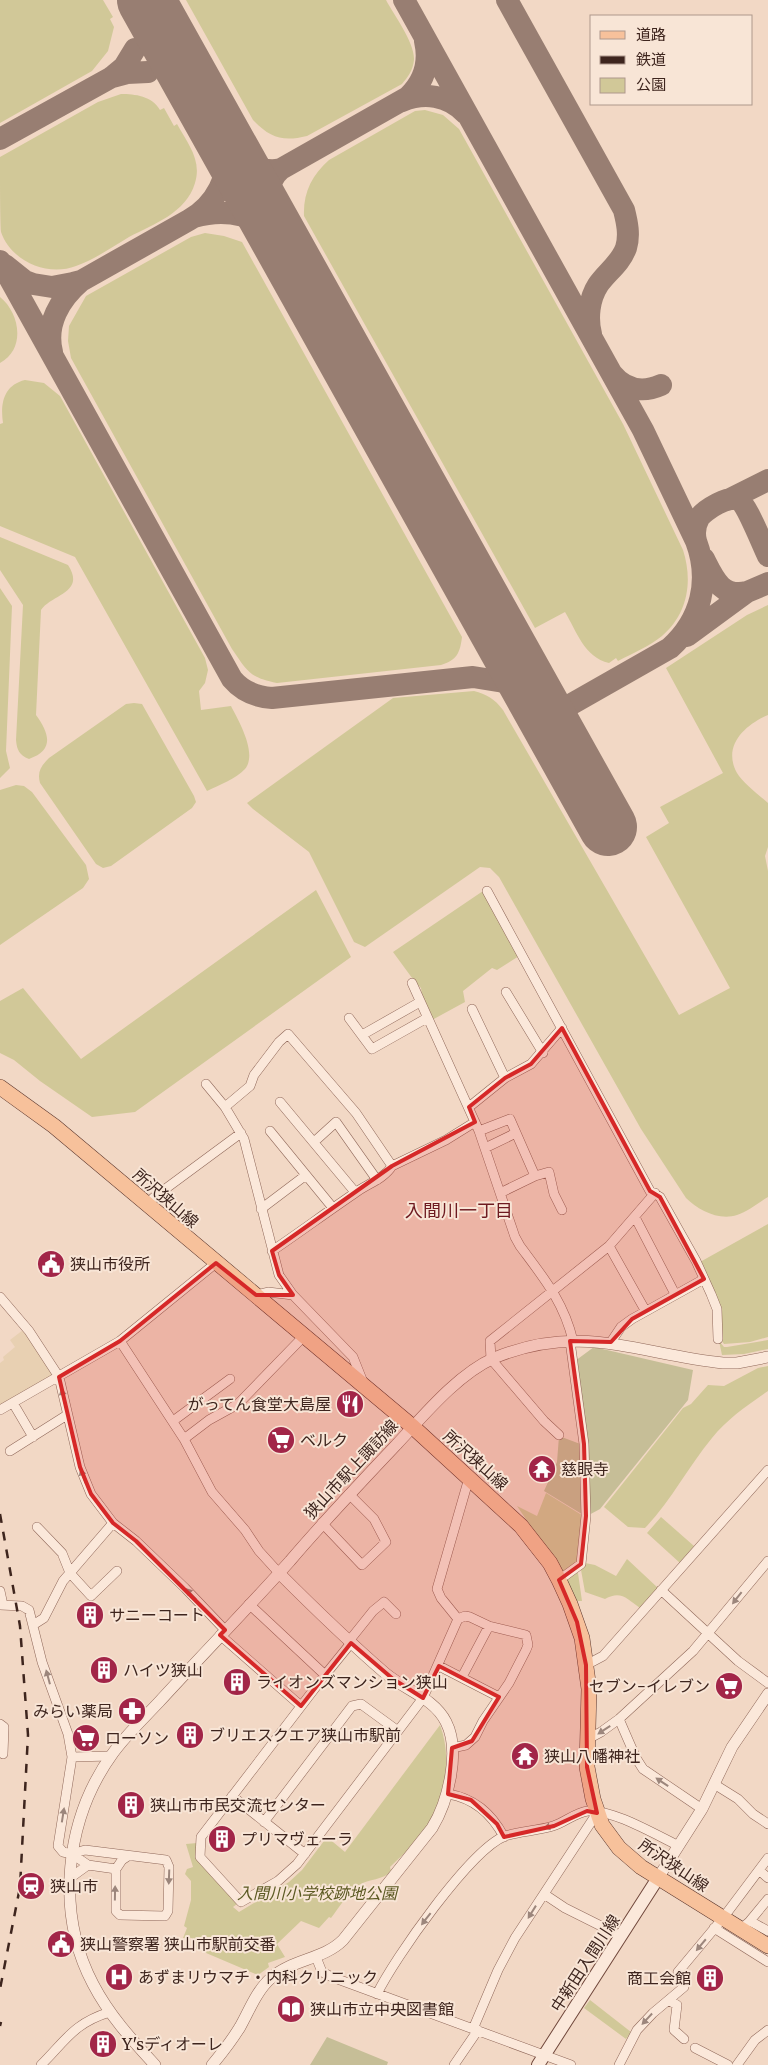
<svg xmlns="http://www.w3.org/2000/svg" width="768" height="2065" viewBox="0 0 768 2065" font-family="Merriweather,'Noto Sans JP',serif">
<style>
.farmland{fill:#e8d0b2}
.green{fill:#d1c898}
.cemetery{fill:#c6be97}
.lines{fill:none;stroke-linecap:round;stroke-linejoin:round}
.taxiway{stroke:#987e72;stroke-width:22}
.runway{stroke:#987e72;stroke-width:58}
.minor-casing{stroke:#8f6759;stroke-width:10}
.tertiary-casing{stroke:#8f6759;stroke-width:12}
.secondary-casing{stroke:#71483c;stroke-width:14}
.primary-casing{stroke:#5c372e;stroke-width:16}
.minor{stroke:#fbe8da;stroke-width:9}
.tertiary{stroke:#fbe8da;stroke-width:11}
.secondary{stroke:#fbe8da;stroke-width:12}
.primary{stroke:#f7c19b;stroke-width:15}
.rail{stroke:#3e251e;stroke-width:2.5;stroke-dasharray:9 9;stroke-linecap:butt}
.oneway{fill:#9c867c}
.marked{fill:#d62828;fill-opacity:0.2;stroke:#d62828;stroke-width:4;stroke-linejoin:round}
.labels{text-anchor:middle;stroke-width:4;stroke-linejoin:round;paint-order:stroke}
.street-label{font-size:16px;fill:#3e251e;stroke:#f8e5d6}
.poi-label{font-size:16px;fill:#3e251e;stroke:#f8e5d6;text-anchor:start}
.park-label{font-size:16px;font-style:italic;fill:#5c5a23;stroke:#f8e5d6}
.neighbourhood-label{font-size:18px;fill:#6e1a20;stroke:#f8e5d6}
</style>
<rect width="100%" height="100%" fill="#f2d8c5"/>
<path class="farmland" d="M23,1330L55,1376L0,1408V1363L4,1360L3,1357L15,1347L10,1340Z"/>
<path class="green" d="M0,0H103L113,17L110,19L114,27L108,51L92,71L0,123Z
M186,0H386C394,15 415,43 414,60C413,70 408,77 402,84L307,136C283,142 270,138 253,120Z
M121,94C135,94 152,96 160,110L164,108L174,126L177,124C188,144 202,160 195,183C186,213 154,224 129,237C112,247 94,260 76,266C47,277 11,261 1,232C0,221 0,172 0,157L98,102Z
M425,110L443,115L459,129L623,424L683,550C693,581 688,614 662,636C650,646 633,653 618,661L616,658L609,663C584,657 577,632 565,612L535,628L304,216C303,193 312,175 329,160L415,111Z
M205,233L224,236L242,242L462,637C460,653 457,660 441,665L277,683C250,678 247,671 232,649L71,358L68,341L69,326L86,296L191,237Z
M0,297C20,313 26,349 0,363Z
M25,380L44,383L60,396L205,658L208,670L205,683L199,691L201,710L231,706C238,720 258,753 245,769C236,779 219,785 207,791L75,557L0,526V424L3,423C0,403 4,385 25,380Z
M0,537L68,565C86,593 52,594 41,610L36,715C49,733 55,750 29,759C19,755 17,750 16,740L23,605L0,570Z
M0,588L12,606L6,751L10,768L0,778Z
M768,605V715C745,725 722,746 737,773C742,782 759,795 768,803V847L765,856L768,871V1197C758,1203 747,1212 737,1215C719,1221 698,1210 686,1198L641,1129L499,877L490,868L480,867L365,947L354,942L309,852L253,809L247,803L393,698L474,691C486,694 495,699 503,710L679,1015L730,988L646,837L669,823L660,807L723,773L666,668L747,615Z
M134,703L142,704L194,796L196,802L192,808L111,866L103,868L96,864L40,783C37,772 41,766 49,758L126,704Z
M16,785L24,786L32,792L86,865L89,879L83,888L0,945V790Z
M316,890L351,957L135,1112L92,1117L40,1081L14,1060L0,1053V1001L23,988L81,1059Z
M483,891L519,956L497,970L492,968L463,991L465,1002L432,1020L422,996L421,988L415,982L393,952Z
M768,1224V1337L750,1342L724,1344L721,1340L720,1312L700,1262Z
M768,1340V1349L744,1354L722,1355L719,1341L724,1347H727Z
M768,1366V1391C748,1405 727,1419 712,1438C688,1467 671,1501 645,1528L628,1527L604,1507L683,1408L691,1404L708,1385L724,1386L758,1368Z
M546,1493L585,1517L579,1564L563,1574L517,1506L537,1516Z
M661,1517L694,1546L680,1563L647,1533Z
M627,1559L658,1588L640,1608C627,1599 621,1590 605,1599L585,1592L581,1570L585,1563L595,1565L616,1576Z
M576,1573H578L582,1601H576L565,1578Z
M440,1725C453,1759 445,1805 422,1834C413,1846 401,1856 390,1867L391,1871C384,1880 368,1879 359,1885C348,1892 339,1908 331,1918L329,1917L319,1928L301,1921L277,1944L285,1957L268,1963L269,1967L258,1975L192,1947V1938H183L187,1928L184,1926L191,1900V1881L185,1874L187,1869L193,1867L186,1844L197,1843V1859L237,1904L233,1907L239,1912L289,1882L302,1870L327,1837L345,1852Z
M590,2000L631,2032L626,2039L584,2008Z"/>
<path class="cemetery" d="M594,1347L693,1370L688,1400L600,1509L587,1516L575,1361Z
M559,1436L583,1445L585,1516L544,1491L557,1462Z
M327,2037L388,2062L387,2065H310Z"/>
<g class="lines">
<path class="taxiway" d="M404,0L643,430L696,541C711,581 701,620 670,648L547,718
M507,0L624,210C627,222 630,235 626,248C620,264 607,272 598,285C589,299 587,318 591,334
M112,77L127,73L148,72
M402,101C424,92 448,95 465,113
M0,139L112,77L124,67L135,49
M227,146C238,159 262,175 281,169L408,97C424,82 430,63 425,41
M194,217C225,208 253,214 277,235
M277,235C268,216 261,185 281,169
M0,261L232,679C243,692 256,697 272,698L473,677L510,683L533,695
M5,265L25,281L33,284L52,287L73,283L81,281L189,220C216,205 230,176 227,146
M52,352C45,324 60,299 81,281
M612,374C625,390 643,393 661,385
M730,499L768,480
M696,541C694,533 695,525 699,518C704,510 730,494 739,500C747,505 763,546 768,556
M704,559C714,579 722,598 747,592
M687,636L747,592L768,583"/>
<path class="runway" d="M146,0L608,827"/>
<defs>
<path id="minor" d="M487,891L650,1191L660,1197L696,1261L711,1294L717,1309L718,1339
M412,983L479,1131L515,1237L520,1246C543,1277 564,1302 573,1341
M506,992L543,1053
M472,1009L505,1078
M349,1018L372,1049L427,1018
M362,1035L420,1002
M206,1084L225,1107L244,1139L279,1275L293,1295
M280,1102L355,1192
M225,1107L250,1086L254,1075L279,1042L288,1034L356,1113L392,1166
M469,1107L505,1078L531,1064L562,1028
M270,1131L333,1208
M479,1131L510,1119L535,1176
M314,1142L336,1122L377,1180
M485,1148L516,1133
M500,1193L535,1176L549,1172L554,1194L562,1210
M148,1205L153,1198L241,1133
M261,1209L306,1175
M635,1217L675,1294
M609,1246L645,1310
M272,1251C300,1232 327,1212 355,1193C367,1184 384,1179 392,1166L446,1140L475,1122
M256,1295L268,1292L293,1295L353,1357L363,1382
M0,1297L29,1331L59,1377L80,1467L91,1494L113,1523L136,1541L185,1588L225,1630
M120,1341L184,1439L212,1492L245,1530L259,1551L279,1573
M611,1342L621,1327L632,1319L704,1279
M13,1403L33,1437
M0,1410L120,1341L216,1263
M173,1421L230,1379
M559,1435L544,1421L491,1359L490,1341L609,1246L655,1193
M184,1439L209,1420L238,1404L304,1336
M10,1451L67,1415
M322,1523L362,1565L386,1542L374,1519L349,1494
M37,1527L62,1553L70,1573L91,1596L117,1571
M559,1580L581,1564L586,1516L584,1444L570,1341
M661,1590L738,1661L768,1683
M0,1591L3,1605
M249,1604L325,1675
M0,1605L22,1606L29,1610L42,1662L68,1734L72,1757
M458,1619L441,1598L437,1589L469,1478
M33,1625L44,1618L63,1581L113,1523
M220,1635L301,1706
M349,1641L373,1611L384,1602L396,1614
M351,1643L325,1675L201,1837L200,1857L241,1902L278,1881L297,1864L423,1698L458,1619L465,1616L470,1617L489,1626L526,1635L528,1645L526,1650L509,1683L483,1721L475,1737L466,1745L452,1748
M586,1665L603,1656L768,1470
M439,1666L499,1697
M462,1677L489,1626
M619,1719L636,1758L643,1769L702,1809
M0,1724L4,1727L3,1754
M588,1739L601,1732L619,1719L693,1651L768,1561
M111,1756L72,1757L58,1846L63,1852L72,1854L85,1850L166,1860L169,1867L168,1911L165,1916L120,1915L116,1911V1869L122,1860L128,1856
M714,1784L738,1799L753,1814L768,1824
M448,1794C473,1798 492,1814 504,1837
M232,1796L305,1854
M264,1822L352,1706L361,1704L398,1731
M72,1854L88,1865L116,1869
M759,1870L768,1878
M70,1878L88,1865
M544,1894L565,1908L621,1936
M749,1922L768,1899
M714,1928L768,1962
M741,1929L750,1921L768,1931
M316,1957L322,1972L332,1977L571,2065
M377,1994C394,1959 470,1850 505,1836C520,1831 537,1831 553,1826C564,1823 576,1812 588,1811C612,1809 656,1835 679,1846
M670,2001L677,2005L674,2030L684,2039
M473,2029L498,1970L515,1938L597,1813
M695,2048L728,2065
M41,2065C66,2040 74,2023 110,2012
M454,2065L478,2030
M619,2065L637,2030L653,2013L684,1987L685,1980L678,1972L723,1918L768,1858
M737,2065L755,2040L768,2030"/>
<path id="tertiary" d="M658,1878L702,1809L732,1747L768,1694
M155,2065C132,2040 109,2015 93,1984C55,1912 65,1819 113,1753C126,1735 143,1719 159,1702C202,1655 247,1609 290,1561C324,1521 361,1482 397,1444C424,1415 458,1374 494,1358C581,1322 638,1354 723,1363H737L768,1357
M212,2065C222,2053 232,2040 240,2027C249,2011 257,1990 271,1978C292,1959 323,1960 343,1940L432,1828C448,1802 461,1751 446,1722C434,1698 405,1690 385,1673C348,1641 313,1607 279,1573"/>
<path id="secondary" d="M538,2065L658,1878"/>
<path id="primary" d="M0,1087L54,1126L413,1427L521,1526L550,1563L559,1580L570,1604L582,1638L589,1689L587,1767L593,1799L602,1825L619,1848L641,1867L768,1946"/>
</defs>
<use href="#minor" class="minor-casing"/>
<use href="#tertiary" class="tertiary-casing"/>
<use href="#secondary" class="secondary-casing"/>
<use href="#primary" class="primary-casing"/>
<use href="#minor" class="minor"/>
<use href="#tertiary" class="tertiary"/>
<use href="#secondary" class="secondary"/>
<use href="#primary" class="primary"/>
<path class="rail" d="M0,1514L20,1626L28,1735L20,1887L0,1989
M0,2026L1,2022"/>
</g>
<defs><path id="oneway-solid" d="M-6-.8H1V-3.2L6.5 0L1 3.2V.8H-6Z" transform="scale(1.25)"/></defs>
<g class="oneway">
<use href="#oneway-solid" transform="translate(63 1396) rotate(-102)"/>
<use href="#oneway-solid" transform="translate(83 1476) rotate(-110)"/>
<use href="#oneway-solid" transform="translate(191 1594) rotate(-133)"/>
<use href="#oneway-solid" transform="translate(737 1598) rotate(128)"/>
<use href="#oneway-solid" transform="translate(48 1677) rotate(-105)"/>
<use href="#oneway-solid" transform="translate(604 1730) rotate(147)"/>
<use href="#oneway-solid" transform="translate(662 1782) rotate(-146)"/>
<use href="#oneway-solid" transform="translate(63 1815) rotate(-81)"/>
<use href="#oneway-solid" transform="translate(551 1826) rotate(164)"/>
<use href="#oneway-solid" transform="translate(169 1877) rotate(92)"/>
<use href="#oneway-solid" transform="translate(115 1893) rotate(-89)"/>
<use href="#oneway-solid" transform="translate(532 1912) rotate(122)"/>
<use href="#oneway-solid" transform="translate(426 1919) rotate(128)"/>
<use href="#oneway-solid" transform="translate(701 1945) rotate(130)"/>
<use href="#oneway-solid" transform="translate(647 2019) rotate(133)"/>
</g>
<path class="marked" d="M562,1028L650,1191L660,1197L704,1279L632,1319L611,1342L570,1341L584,1444L586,1516L581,1564L559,1580L577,1622L586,1665L587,1767L597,1813L587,1811L554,1826L504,1837L497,1824L471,1800L448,1794L452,1748L472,1741L499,1697L439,1666L423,1698L393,1679L351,1643L301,1706L220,1635L225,1630L136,1541L113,1523L91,1494L80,1467L59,1377L120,1341L216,1263L256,1295H293L279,1275L272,1251L392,1166L475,1122L469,1107L505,1078L531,1064Z"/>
<defs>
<symbol id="civic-disc" viewBox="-11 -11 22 22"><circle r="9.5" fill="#a22548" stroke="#f8e5d6"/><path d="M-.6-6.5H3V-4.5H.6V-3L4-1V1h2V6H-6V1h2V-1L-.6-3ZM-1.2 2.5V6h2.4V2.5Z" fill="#fff"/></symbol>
<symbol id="restaurant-disc" viewBox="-11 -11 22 22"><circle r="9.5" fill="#a22548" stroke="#f8e5d6"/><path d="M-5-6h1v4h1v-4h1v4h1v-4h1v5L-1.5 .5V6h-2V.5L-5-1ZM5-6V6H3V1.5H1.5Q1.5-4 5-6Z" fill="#fff"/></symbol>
<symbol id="supermarket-disc" viewBox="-11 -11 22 22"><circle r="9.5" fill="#a22548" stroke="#f8e5d6"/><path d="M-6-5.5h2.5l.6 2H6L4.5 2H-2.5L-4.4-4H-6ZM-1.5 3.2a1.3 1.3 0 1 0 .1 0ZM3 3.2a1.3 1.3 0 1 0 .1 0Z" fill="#fff"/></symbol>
<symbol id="temple-disc" viewBox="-11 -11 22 22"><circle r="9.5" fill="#a22548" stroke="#f8e5d6"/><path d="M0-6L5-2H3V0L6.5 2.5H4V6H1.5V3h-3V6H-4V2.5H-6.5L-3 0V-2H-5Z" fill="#fff"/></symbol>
<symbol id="building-disc" viewBox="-11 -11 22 22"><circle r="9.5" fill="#a22548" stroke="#f8e5d6"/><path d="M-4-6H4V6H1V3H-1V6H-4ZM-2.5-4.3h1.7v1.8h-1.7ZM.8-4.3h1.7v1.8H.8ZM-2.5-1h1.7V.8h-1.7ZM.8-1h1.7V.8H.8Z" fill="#fff"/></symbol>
<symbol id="pharmacy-disc" viewBox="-11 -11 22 22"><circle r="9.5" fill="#a22548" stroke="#f8e5d6"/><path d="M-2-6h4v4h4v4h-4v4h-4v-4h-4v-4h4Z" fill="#fff"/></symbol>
<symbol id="station-disc" viewBox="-11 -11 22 22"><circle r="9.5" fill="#a22548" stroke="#f8e5d6"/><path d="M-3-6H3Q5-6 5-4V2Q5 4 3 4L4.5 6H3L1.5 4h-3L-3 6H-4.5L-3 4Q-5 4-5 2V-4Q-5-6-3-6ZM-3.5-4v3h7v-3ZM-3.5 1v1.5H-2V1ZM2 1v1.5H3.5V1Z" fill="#fff"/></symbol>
<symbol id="hospital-disc" viewBox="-11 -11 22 22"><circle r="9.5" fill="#a22548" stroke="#f8e5d6"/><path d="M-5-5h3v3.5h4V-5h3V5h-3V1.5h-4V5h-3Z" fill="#fff"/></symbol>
<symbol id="library-disc" viewBox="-11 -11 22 22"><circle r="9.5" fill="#a22548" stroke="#f8e5d6"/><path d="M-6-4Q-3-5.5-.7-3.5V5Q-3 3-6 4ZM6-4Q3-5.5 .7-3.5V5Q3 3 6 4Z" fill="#fff"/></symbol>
</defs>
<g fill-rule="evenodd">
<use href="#civic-disc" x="35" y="1248" width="32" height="32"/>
<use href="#restaurant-disc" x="334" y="1388" width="32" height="32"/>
<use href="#supermarket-disc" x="265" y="1424" width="32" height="32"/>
<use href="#temple-disc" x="526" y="1453" width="32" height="32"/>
<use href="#building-disc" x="74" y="1599" width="32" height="32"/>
<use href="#building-disc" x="88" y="1654" width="32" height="32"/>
<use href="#building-disc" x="221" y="1666" width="32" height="32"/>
<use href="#supermarket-disc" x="713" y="1670" width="32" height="32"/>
<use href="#pharmacy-disc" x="116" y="1695" width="32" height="32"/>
<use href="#building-disc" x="174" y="1719" width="32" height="32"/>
<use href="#supermarket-disc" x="70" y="1722" width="32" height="32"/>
<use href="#temple-disc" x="509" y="1740" width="32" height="32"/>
<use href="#building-disc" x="115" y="1789" width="32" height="32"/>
<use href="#building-disc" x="206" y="1823" width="32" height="32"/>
<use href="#station-disc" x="15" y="1870" width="32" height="32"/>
<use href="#civic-disc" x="45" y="1928" width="32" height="32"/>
<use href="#hospital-disc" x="103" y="1961" width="32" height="32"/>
<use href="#building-disc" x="694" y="1962" width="32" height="32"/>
<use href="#library-disc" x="275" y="1993" width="32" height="32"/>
<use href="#building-disc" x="87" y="2028" width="32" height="32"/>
</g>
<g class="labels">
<g class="street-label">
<text transform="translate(166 1198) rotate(41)" y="6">所沢狭山線</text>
<text transform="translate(476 1460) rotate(42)" y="6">所沢狭山線</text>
<text transform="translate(351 1469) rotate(-47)" y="6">狭山市駅上諏訪線</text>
<text transform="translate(674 1865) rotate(34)" y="6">所沢狭山線</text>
<text transform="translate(585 1963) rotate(-57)" y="6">中新田入間川線</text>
</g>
<g class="poi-label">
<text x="70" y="1270">狭山市役所</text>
<text x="331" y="1410" text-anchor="end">がってん食堂大島屋</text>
<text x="300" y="1446">ベルク</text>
<text x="561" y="1475">慈眼寺</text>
<text x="109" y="1621">サニーコート</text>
<text x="123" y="1676">ハイツ狭山</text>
<text x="256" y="1688">ライオンズマンション狭山</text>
<text x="710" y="1692" text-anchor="end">セブン-イレブン</text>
<text x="113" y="1717" text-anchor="end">みらい薬局</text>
<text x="209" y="1741">ブリエスクエア狭山市駅前</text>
<text x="105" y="1744">ローソン</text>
<text x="544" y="1762">狭山八幡神社</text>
<text x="150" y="1811">狭山市市民交流センター</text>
<text x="241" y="1845">プリマヴェーラ</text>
<text x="50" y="1892">狭山市</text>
<text x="80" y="1950">狭山警察署 狭山市駅前交番</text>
<text x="138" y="1983">あずまリウマチ・内科クリニック</text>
<text x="691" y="1984" text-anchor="end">商工会館</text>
<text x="310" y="2015">狭山市立中央図書館</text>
<text x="122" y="2050">Y'sディオーレ</text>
</g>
<g class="park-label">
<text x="317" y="1899">入間川小学校跡地公園</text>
</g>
<g class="neighbourhood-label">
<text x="459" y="1217">入間川一丁目</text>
</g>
</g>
<rect x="590" y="15" width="162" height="90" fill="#f8e5d6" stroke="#ae988c"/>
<rect x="600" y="31" width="25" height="8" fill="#f7c19b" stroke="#ae988c"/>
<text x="636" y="40" font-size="15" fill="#3e251e">道路</text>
<rect x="600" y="56" width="25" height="8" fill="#3e251e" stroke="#ae988c"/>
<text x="636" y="65" font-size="15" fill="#3e251e">鉄道</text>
<rect x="600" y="78" width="25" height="15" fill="#d1c898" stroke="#ae988c"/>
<text x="636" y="90" font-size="15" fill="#3e251e">公園</text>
</svg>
